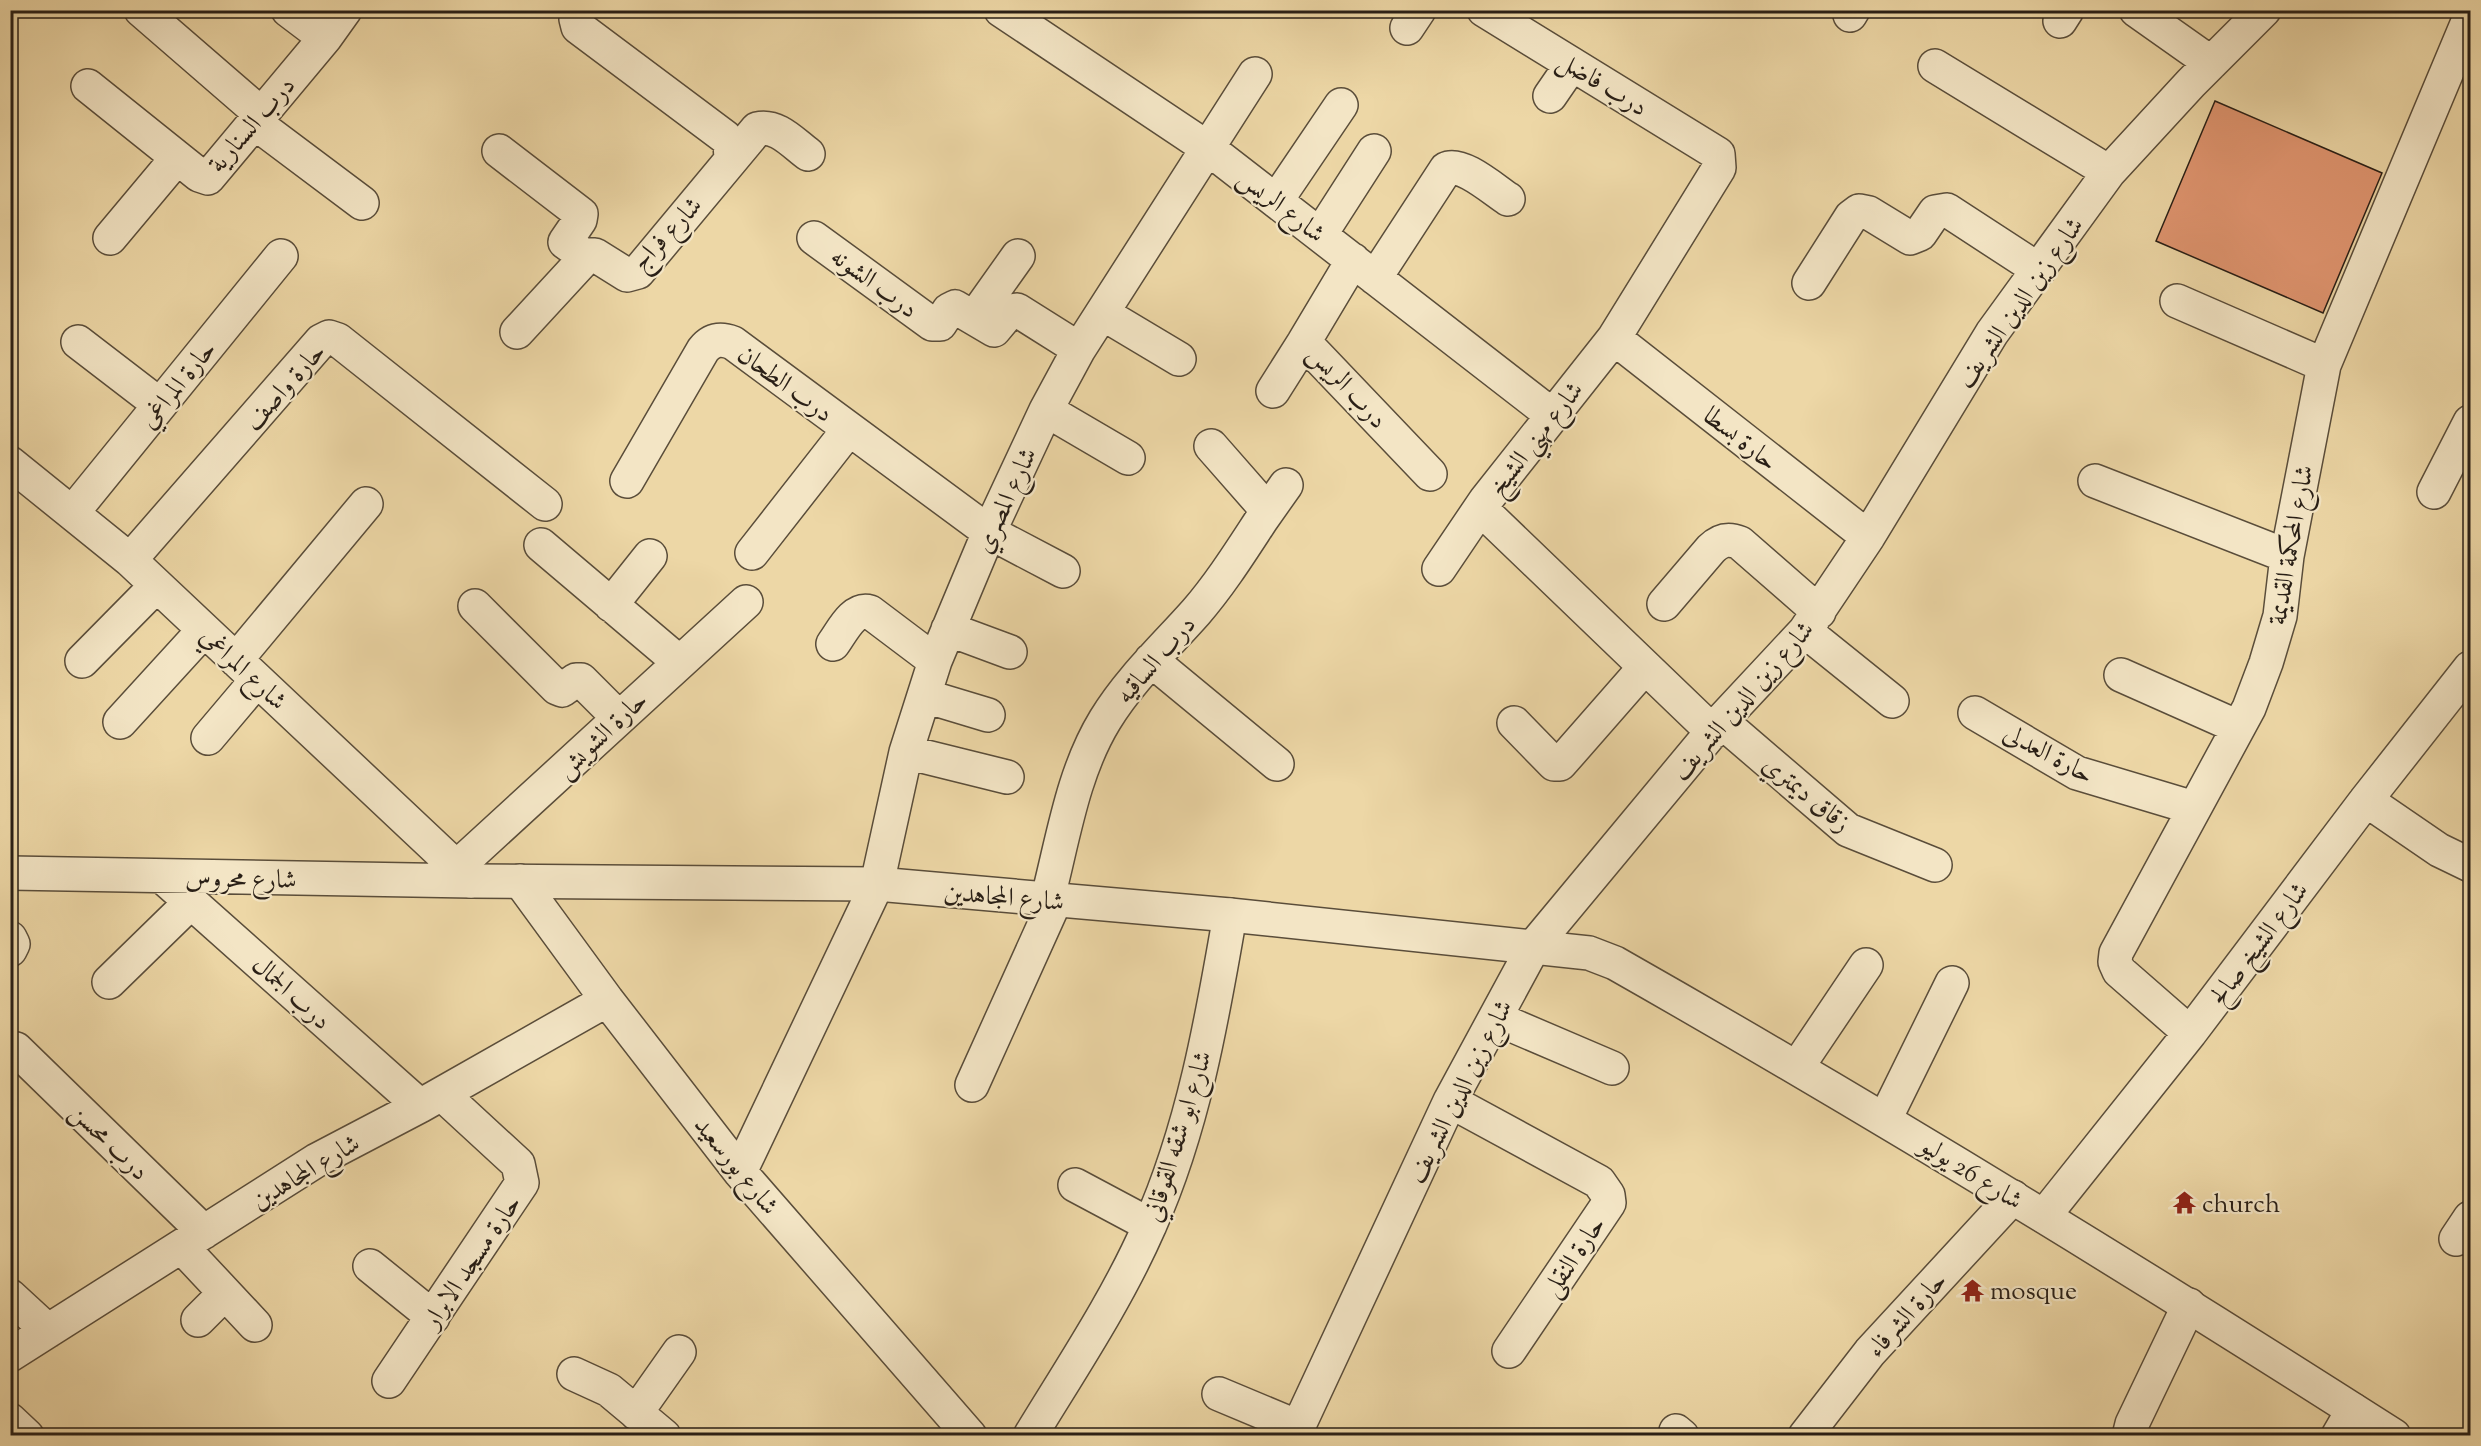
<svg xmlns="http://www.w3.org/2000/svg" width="2481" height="1446" viewBox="0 0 2481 1446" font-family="'Sorts Mill Goudy',Amiri,serif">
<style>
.building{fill:#e09570;stroke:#291f16;stroke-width:1.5}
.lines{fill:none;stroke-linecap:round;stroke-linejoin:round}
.minor-casing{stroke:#5a4d3a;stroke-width:36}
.tertiary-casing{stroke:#5a4d3a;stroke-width:36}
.minor{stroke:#f3e5c5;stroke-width:33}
.tertiary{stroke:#f3e5c5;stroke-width:33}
.labels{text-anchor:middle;stroke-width:4.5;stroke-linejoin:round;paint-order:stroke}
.street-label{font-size:26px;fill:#291f16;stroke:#f3e5c5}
.poi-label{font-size:26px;fill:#291f16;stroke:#f3e5c5;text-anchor:start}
</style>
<rect width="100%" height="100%" fill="#edd7a6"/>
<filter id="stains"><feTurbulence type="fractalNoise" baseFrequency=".00333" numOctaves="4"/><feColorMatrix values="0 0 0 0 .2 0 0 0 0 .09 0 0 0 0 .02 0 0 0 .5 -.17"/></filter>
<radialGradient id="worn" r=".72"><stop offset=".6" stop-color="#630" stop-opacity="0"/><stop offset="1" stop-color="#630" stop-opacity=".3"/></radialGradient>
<path class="building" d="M2215,101L2382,173L2323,313L2156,241Z"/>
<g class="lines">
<defs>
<path id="minor" d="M141,10L261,114
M288,10L325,38
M578,10L576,19L578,27L725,137L730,143L731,159
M1001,10L1209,149L1552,415
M1484,10L1718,154L1719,168L1614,338L1485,501L1483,511L1713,732
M2136,10L2211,63
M1850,15L1853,10
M2060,21L2067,10
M1407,28L1419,10
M1935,66L2109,172
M88,86L199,175L208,178L325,38L345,10
M1550,96L1572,64
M254,122L362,203
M499,151L581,214L580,220L565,242L586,257
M1276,201L1341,105
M1320,235L1374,151
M110,238L177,158
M814,238L932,324H940L949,310L955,307L994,330L1010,311L1017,310L1079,349
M1353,260L1304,342L1430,474
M1375,278L1446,169C1461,161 1494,190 1508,199
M1809,283L1851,217L1859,211L1869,213L1910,238L1920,234L1935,212L1947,210L2039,270
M2177,301L2324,365
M1102,313L1179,359
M974,318L1018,256
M517,332L588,255H595L627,275L638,272L757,129C777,124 793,143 808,154
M1614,338L1868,537
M78,342L160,405
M1273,391L1304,342
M1046,410L1128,458
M10,463L130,560L471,881
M627,481L703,350C711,340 720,338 733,343L989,532L1063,571
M2095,481L2287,556
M2434,492L2470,422
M73,512L281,256
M1262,519L1286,485
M541,545L679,662
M752,553L849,429
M130,560L321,341L329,337L338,340L545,504
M1439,569L1485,501
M1664,604L1711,549C1720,540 1728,538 1740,543L1819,612
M611,605L650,556
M475,606L557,688L562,690L576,680H581L618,717
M948,629L1010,652
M1805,631L1892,701
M833,644C842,632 853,607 870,612L935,661
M236,660L366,504
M1151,660L1277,764
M82,661L156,586
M2121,675L2238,727
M925,696L988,715
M1975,713L2077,773L2194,808
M1721,721L1848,830L1935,865
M120,722L204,630
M1514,723L1554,764H1560L1645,667
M208,738L257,680
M906,752L1007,777
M2366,800L2439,850L2470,865
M457,867L746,602
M10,873L471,881
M164,878L420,1106
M520,881L607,1000L740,1172L970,1436
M1047,901C1063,840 1072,774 1105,720C1130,679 1165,647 1196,612C1221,583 1241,551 1262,519L1264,513L1261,503L1211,446
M10,938L13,944L10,950
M109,982L191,902
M1495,1018L1612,1068
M2190,1033L2119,971L2115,962L2116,953L2249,708L2266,663L2280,616L2287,556L2324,365L2470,17
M16,1049L204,1232
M1798,1066L1866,965
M972,1085L1055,901
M1450,1101L1599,1182L1608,1195L1609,1203L1509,1351
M1885,1119L1952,983
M740,1172L877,884L906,752L935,661L989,532L1046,410L1079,349L1255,74
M1075,1185L1150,1225
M2044,1216L2190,1033L2366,800L2470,668
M2456,1239L2470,1218
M182,1247L255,1325
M370,1266L433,1317
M10,1296L48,1331
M198,1320L225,1293
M10,1355L317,1160L420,1106L607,1000
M574,1374L609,1390L664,1436
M389,1381L522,1183L518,1164L442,1094
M1219,1394L1298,1427
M636,1413L679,1352
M10,1420L27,1436
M1676,1431L1682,1436
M1030,1436C1072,1367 1117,1300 1149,1227C1193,1129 1212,1020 1230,915
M1294,1436L1450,1101L1534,946L1721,721L1805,631L1868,537L1992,333L2109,172L2191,83L2264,10
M1805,1436L1870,1352L2013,1197
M2129,1436L2132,1424L2189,1305
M2338,1436L2353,1410"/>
<path id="tertiary" d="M471,881L877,884L1230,915L1589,953L1615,963C1879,1113 2138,1272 2394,1436"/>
</defs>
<use href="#minor" class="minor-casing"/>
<use href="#tertiary" class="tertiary-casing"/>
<use href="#minor" class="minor"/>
<use href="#tertiary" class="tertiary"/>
</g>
<defs>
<symbol id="temple-bare" viewBox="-9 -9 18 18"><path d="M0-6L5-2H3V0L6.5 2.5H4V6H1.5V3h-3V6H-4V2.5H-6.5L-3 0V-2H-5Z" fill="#8f2418" stroke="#f3e5c5" stroke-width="2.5" paint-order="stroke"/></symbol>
</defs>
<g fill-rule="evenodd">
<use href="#temple-bare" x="2168" y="1186" width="33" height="33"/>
<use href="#temple-bare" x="1956" y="1274" width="33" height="33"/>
</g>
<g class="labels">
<g class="street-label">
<text transform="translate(1603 83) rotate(31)" y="9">درب فاضل</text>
<text transform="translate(251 124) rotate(-49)" y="9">درب السنارية</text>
<text transform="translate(1282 205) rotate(38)" y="9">شارع الريس</text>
<text transform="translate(666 233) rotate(-47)" y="9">شارع فراج</text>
<text transform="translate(875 282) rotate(36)" y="9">درب الشونه</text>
<text transform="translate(2019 302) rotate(-55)" y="9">شارع زين الدين الشريف</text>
<text transform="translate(786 383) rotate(36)" y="9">درب الطحان</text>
<text transform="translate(177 384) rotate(-51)" y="9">حارة المراغي</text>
<text transform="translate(284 386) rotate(-48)" y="9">حارة واصف</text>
<text transform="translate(1348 386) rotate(47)" y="9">درب الريس</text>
<text transform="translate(1535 438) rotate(-52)" y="9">شارع مهني الشيخ</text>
<text transform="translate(1741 438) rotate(38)" y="9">حارة بسطا</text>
<text transform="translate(1005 500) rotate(-65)" y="9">شارع المصري</text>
<text transform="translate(2290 545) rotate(-80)" y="9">شارع المحكمة القديمة</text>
<text transform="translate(1155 659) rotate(-49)" y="9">درب الساقيه</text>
<text transform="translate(244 668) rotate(43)" y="9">شارع المراغي</text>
<text transform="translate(1742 700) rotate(-49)" y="9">شارع زين الدين الشريف</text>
<text transform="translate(601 734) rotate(-43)" y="9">حارة الشويش</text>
<text transform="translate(2049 753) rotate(28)" y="9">حارة العدلى</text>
<text transform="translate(1807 793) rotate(39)" y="9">زقاق ديمتري</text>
<text transform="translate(241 878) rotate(1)" y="9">شارع محروس</text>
<text transform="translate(1004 896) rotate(5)" y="9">شارع المجاهدين</text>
<text transform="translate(2258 943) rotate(-53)" y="9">شارع الشيخ صالح</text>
<text transform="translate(292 992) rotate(42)" y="9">درب الجمال</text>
<text transform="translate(1459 1091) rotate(-63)" y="9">شارع زين الدين الشريف</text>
<text transform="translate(1177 1136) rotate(-73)" y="9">شارع ابو شقه القوقاني</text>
<text transform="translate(110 1141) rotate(44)" y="9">درب محسن</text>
<text transform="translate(737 1165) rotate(51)" y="9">شارع بورسعيد</text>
<text transform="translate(305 1171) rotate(-31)" y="9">شارع المجاهدين</text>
<text transform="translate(1972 1172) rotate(32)" y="9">شارع 26 يوليو</text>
<text transform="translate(1573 1256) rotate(-56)" y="9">حارة النقلى</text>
<text transform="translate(471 1261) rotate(-56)" y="9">حارة مسجد الابرار</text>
<text transform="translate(1906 1314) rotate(-48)" y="9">حارة الشرفاء</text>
</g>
<g class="poi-label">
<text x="2202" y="1212">church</text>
<text x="1990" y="1299">mosque</text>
</g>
</g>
<rect width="2481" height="1446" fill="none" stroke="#edd7a6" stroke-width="36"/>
<rect x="12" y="12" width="2457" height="1422" fill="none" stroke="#291f16" stroke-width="3"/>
<rect x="18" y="18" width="2445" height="1410" fill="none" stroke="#291f16" stroke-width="1.5"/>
<rect width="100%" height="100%" filter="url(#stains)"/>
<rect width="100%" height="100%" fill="url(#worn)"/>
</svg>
